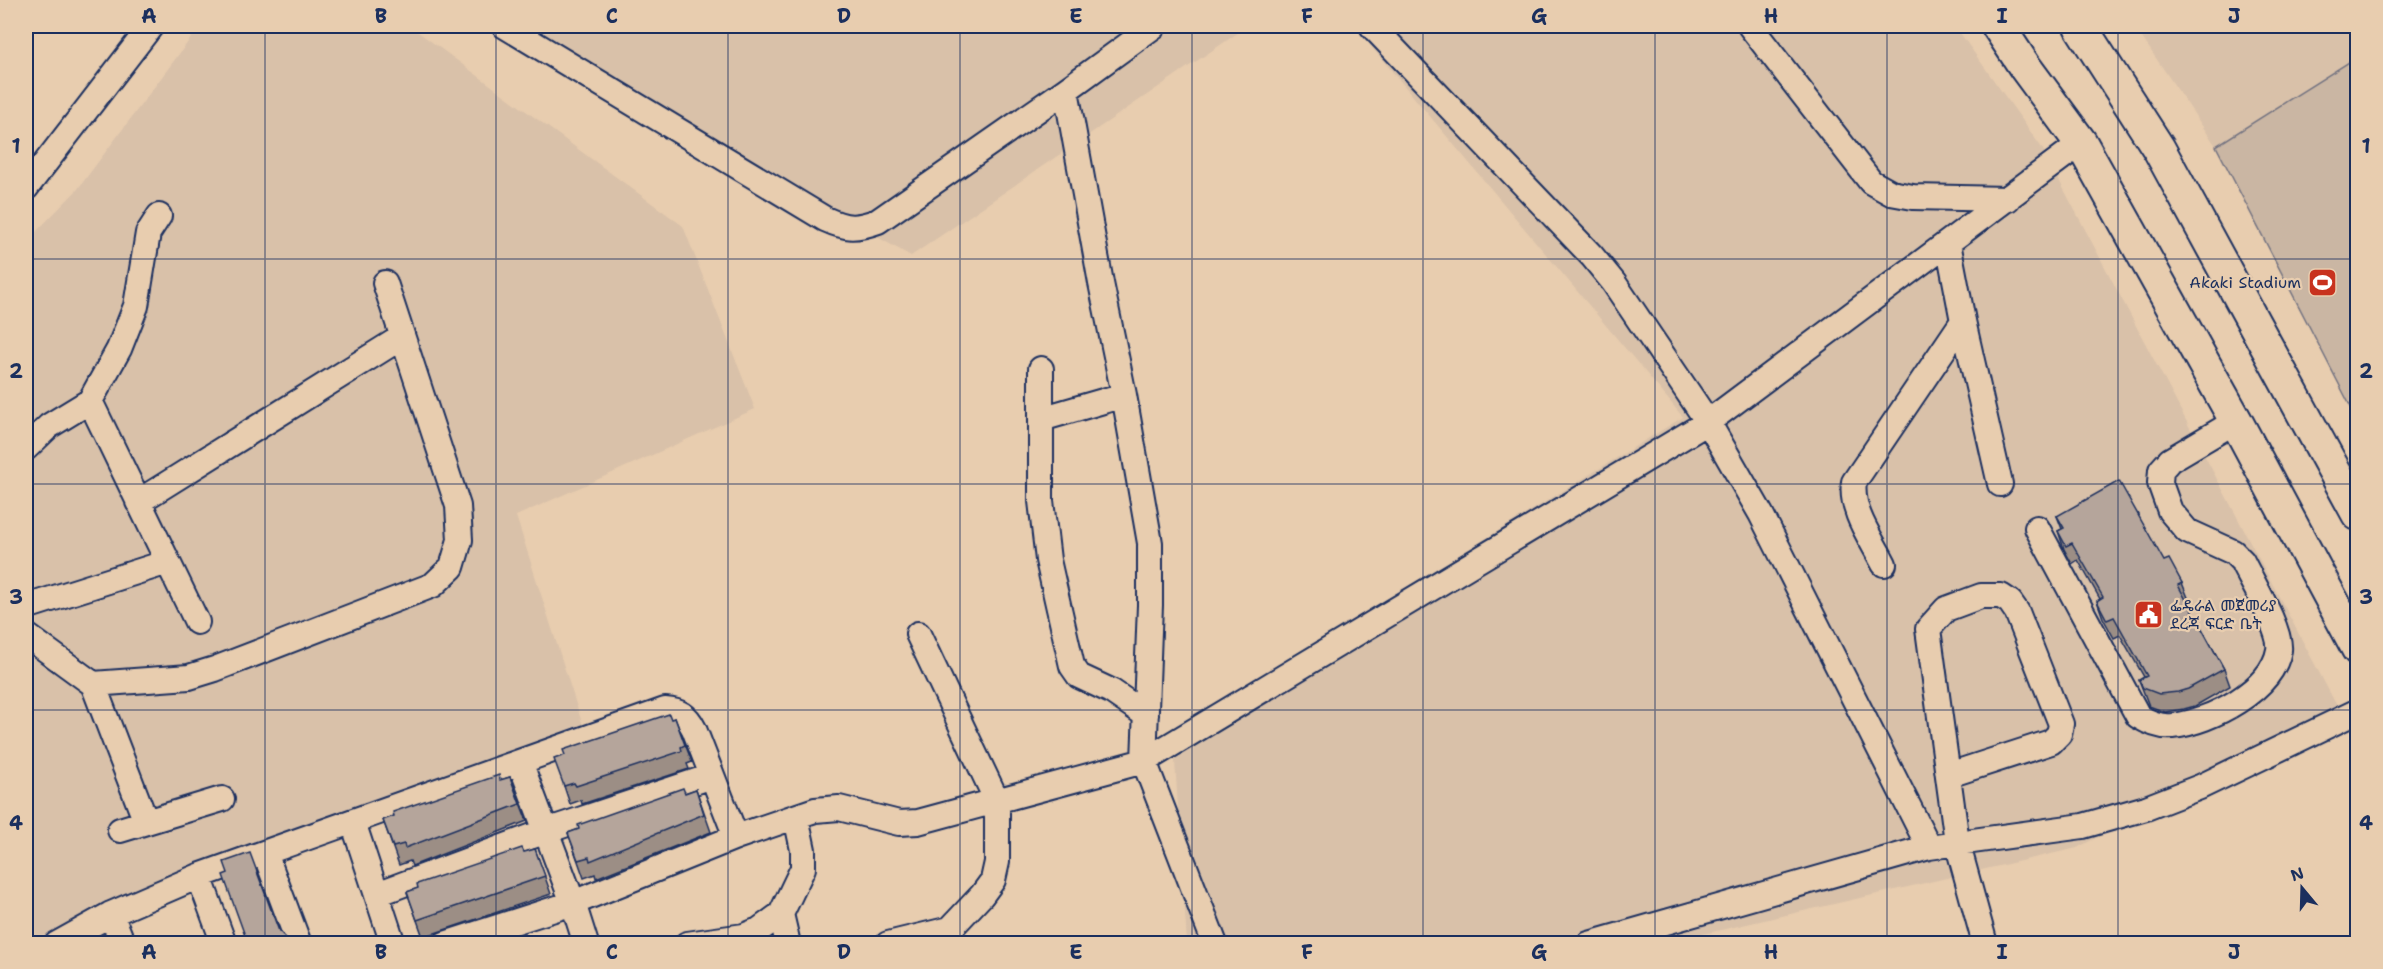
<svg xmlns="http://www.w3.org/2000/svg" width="2383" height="969" viewBox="0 0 2383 969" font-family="'Shantell Sans','Noto Sans Ethiopic',sans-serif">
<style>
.built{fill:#d9c1a9}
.green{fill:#cab6a3;stroke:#727280;stroke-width:1.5}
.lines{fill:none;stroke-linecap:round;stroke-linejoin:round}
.minor-casing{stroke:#1b2f5e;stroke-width:28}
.major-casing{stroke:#1b2f5e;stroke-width:36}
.minor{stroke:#e8cdaf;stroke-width:24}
.major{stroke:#e8cdaf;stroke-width:32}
.wall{fill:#9c8e85;stroke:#1b2f5e;stroke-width:1.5}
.building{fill:#b5a59b;stroke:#1b2f5e;stroke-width:1.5}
.grid{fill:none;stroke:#1b2f5e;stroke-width:1.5;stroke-opacity:0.55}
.labels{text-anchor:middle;stroke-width:4.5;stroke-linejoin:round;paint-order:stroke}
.poi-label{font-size:16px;fill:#1b2f5e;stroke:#e8cdaf;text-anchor:end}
.neatline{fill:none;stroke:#1b2f5e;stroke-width:2}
.grid-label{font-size:20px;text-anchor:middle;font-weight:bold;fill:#1b2f5e}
</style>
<rect width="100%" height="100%" fill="#e8cdaf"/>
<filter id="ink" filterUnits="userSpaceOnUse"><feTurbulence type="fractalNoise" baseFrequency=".0167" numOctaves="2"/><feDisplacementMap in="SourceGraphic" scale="12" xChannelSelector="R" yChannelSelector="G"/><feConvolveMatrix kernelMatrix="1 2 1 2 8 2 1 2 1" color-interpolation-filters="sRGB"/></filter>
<g filter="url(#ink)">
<path class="built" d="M200,26H410L683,226L755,409L516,516L583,726L182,873L41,943L26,944V242L77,190Z
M504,26H1248L911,256Z
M1354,26H1955L2042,148L2338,708L2077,848L1660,944L1187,943L1173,731L1683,417Z
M2134,26H2357V57L2216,146Z"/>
<path class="green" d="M2357,57V419L2216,146Z"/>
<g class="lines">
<defs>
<path id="minor" d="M505,26L825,219C847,229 856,229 878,221L1066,90L1154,26
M1372,26L1592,256L1614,283L1708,422L1761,514L1929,847
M1750,26L1871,182L1891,193L1913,197L2008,199
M26,188L151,26
M1948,243L1963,321L2000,484
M1041,369V501L1048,560L1072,666L1079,676L1111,691L1146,715
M90,401L197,622
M1041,419L1124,395
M26,448L49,426L90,401L119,349L136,306L148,233L159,216
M138,502L402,337
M2037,528L2138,716C2148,722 2160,728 2173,726C2210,722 2272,690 2279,650C2282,631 2251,580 2242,561L2233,552L2187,531L2170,511L2160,483L2161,470L2170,460L2236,421
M1884,564C1871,538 1850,511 1854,482L1963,321
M26,607L168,562
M918,634L997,801V862L993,880L982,895L950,929L940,944
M26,635L93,684L146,822
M93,684L189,677L215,669L433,585L452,567L460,540L458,506L385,283
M1949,775L2051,742L2059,734L2061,724L2017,612L2010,602L2001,596H1981L1946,609L1928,629L1957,842L1985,944
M353,822L393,944
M120,830L222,799
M265,853L299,944
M199,876L224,944
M377,894L546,831L712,776
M111,914L123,944
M781,914L788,944
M57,944L111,914L199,876L665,710C680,711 687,715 694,729L736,837
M445,944L573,903L520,762
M586,944L573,903L736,837L815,810L839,808L899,823L918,822L1144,761L1150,605V543L1124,395L1101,283L1066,90
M687,944L744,936L759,930L781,914L803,868V850L796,817
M888,944L950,929
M1215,944L1144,761L1708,422L2081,143
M1589,944L1929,847L2083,826L2146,808L2200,787L2358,711"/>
<path id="major" d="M1998,26L2025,67L2081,143L2236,421L2358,649
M2080,26L2159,149L2358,514"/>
</defs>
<use href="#minor" class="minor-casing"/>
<use href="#major" class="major-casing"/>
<use href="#minor" class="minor"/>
<use href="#major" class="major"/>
</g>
<path class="wall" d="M2057,516L2164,561L2182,583L2189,600L2187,601L2224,669L2230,686L2195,706L2184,709L2165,712L2149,706L2139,680L2144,677L2120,635L2114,638L2103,618L2097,601L2100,599L2078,560L2072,564L2064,549L2058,531L2062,529Z
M675,718L692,762L687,764L689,769L582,804L581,800L570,804L564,786L671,719Z
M510,777L527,821L412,866L410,861L399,865L383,820Z
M696,789L711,832L596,878L595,874L584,878L568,833Z
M535,849L551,894L423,937L407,892Z"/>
<path class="building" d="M2119,481L2164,561L2169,559L2182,583L2178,585L2224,669L2188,689L2178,692L2159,694L2143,688L2139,680L2147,676L2114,617L2107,620L2097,601L2103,597L2072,543L2066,546L2058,531L2064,528L2057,516Z
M669,714L671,719L675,718L685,745L681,747L682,751L576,786L574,783L564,786L554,759L565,755L563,750Z
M499,775L500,780L510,777L520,804L405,848L404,844L393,847L383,820L394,816L393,812Z
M683,788L685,793L696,789L704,814L590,861L589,857L578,860L568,833L579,829L578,825Z
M522,848L524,852L535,849L545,876L417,920L407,892L418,888L417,884Z
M250,853L279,931L288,940L290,944H248L223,875L228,873L224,862Z"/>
</g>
<path class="grid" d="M265,26V944M496,26V944M728,26V944M960,26V944M1192,26V944M1423,26V944M1655,26V944M1887,26V944M2118,26V944M26,259H2358M26,484H2358M26,710H2358"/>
<defs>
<symbol id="stadium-square" viewBox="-11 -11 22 22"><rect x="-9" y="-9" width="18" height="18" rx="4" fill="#c8321e" stroke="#e8cdaf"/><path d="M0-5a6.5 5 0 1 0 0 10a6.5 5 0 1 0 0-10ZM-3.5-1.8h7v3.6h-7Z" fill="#fff"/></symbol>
<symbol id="civic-square" viewBox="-11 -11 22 22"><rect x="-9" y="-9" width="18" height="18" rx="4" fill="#c8321e" stroke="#e8cdaf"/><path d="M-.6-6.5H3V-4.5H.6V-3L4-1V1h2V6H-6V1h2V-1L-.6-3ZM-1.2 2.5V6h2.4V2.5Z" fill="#fff"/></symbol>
</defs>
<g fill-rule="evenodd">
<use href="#stadium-square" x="2306" y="266" width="33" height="33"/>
<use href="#civic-square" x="2132" y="598" width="33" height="33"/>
</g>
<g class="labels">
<g class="poi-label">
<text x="2301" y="288">Akaki Stadium</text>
<text x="2170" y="611" text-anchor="start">ፌዴራል መጀመሪያ<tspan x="2170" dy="18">ደረጃ ፍርድ ቤት</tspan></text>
</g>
</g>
<rect width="2383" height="969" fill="none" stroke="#e8cdaf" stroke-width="66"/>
<g transform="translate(2302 888) rotate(341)" stroke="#e8cdaf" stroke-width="4.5" paint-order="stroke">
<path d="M0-4.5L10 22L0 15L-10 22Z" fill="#1b2f5e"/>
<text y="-9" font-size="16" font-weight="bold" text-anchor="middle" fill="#1b2f5e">N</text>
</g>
<rect x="33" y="33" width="2317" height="903" class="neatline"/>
<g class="grid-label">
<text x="149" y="23">A</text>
<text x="381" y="23">B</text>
<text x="612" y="23">C</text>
<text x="844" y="23">D</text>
<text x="1076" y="23">E</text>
<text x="1307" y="23">F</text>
<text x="1539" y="23">G</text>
<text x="1771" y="23">H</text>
<text x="2002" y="23">I</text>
<text x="2234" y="23">J</text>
<text x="16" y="153">1</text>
<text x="2366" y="153">1</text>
<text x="16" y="378">2</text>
<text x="2366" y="378">2</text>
<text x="16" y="604">3</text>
<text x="2366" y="604">3</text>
<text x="16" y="830">4</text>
<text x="2366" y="830">4</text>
<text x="149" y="959">A</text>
<text x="381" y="959">B</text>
<text x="612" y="959">C</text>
<text x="844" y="959">D</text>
<text x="1076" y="959">E</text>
<text x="1307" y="959">F</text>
<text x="1539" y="959">G</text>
<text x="1771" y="959">H</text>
<text x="2002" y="959">I</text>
<text x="2234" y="959">J</text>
</g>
</svg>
